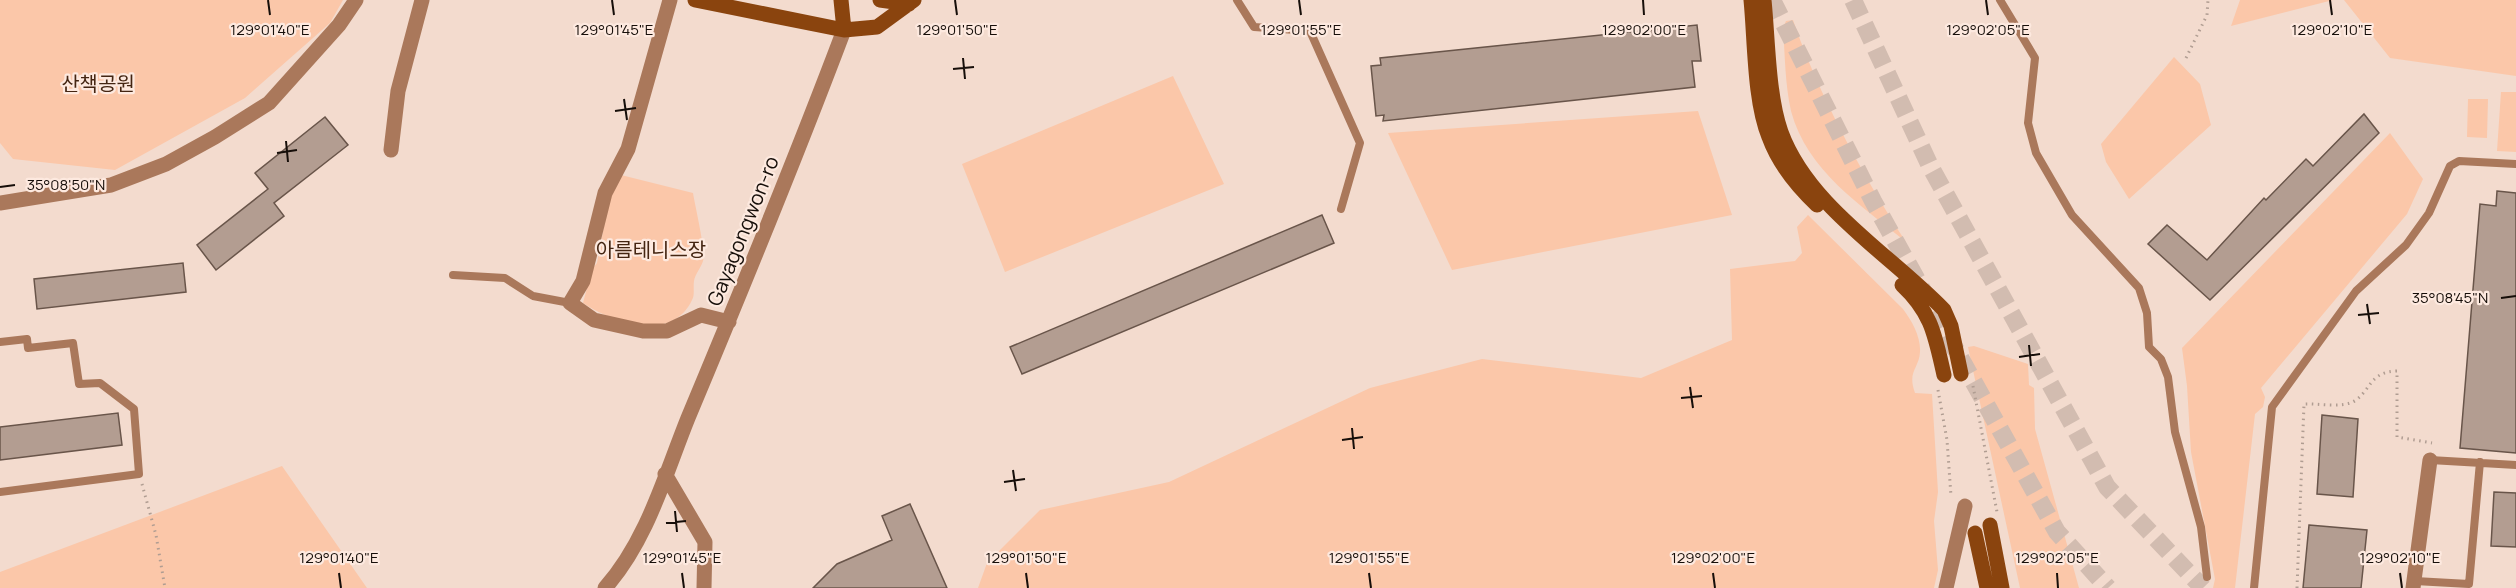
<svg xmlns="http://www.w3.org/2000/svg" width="2516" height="588" viewBox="0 0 2516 588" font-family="Manrope,'Noto Sans KR',sans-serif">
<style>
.green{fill:#fbc7a9}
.building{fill:#b39d91;stroke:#69554a;stroke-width:1.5}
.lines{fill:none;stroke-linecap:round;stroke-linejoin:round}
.highway-tunnel{stroke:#d2bcb0;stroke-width:18;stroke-dasharray:18 9;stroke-linecap:butt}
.path{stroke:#b09d92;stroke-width:3;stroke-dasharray:1.5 4.5;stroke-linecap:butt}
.lane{stroke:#aa785b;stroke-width:8}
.street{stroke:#aa785b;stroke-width:15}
.secondary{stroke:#8a440e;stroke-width:15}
.ticks{fill:none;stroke:#160e09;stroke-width:2}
.labels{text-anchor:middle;stroke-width:4.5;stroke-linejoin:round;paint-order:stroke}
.park-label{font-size:20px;fill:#442512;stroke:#fde9df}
.street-label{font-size:20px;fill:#160e09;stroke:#fde9df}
.ticks-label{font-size:15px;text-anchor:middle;fill:#160e09;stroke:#fde9df;stroke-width:4.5;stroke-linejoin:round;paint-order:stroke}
</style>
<rect width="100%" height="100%" fill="#f3dbce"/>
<path class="green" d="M0,0H343L330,23L245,98L115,170L13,159L0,143Z
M2240,0H2333L2231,26Z
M2344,0H2516V76L2390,58Z
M1793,20C1818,94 1863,176 1906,242C1861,205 1807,171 1791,111C1785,85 1785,55 1783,28L1786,21Z
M2174,57L2200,84L2211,125L2129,199L2106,162L2101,144Z
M1173,76L1224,184L1005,272L962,164Z
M2501,92H2516V152L2497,151Z
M2468,99H2488L2487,138L2467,137Z
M1698,111L1732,215L1452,270L1388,133Z
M2390,133L2423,179L2407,214L2261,388L2265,397L2263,407L2255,414L2235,588H2213L2215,579L2191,452L2187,386L2182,348Z
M621,175L693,193C695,206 706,251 703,261C701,268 695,274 694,281C693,287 695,295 692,300C672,343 613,323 583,303L592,269L597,263L609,200Z
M1808,215L1903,309C1912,321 1921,337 1920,352C1919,369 1907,371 1915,393L1932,394L1938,492L1934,521L1938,570L1934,588H978L987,563L1040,510L1169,482L1370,388L1482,359L1641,378L1732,340L1730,269L1795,261L1802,253L1797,227Z
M1974,346L2028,364L2029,385L2034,388L2035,429L2079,588H2020L1968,347Z
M282,466L367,588H0V572Z"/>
<path class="building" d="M1697,25L1701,61H1692L1695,87L1383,121L1384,115L1376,116L1371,66L1381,65L1380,58Z
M2364,114L2379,133L2210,300L2148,244L2167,225L2207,260L2264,198L2266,200L2306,159L2313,166Z
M325,117L348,145L274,203L284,216L216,270L197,245L268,189L255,173Z
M2497,191L2516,193V453L2460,448L2480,204L2496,206Z
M1322,215L1334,243L1022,374L1010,347Z
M183,263L186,292L37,309L34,279Z
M118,413L122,445L0,460V427Z
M2322,415L2358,419L2353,497L2317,494Z
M2494,492L2516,493V547L2491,546Z
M910,504L947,588H813L837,564L892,540L882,516Z
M2309,525L2367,530L2361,588H2303Z"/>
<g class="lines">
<path class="highway-tunnel" d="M1772,0L1873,201L2057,532L2108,588
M1853,0L1930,166L2107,487L2203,588"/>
<path class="path" d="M2186,58L2207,15L2208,0
M1973,386L1997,512
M1938,390L1947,440L1951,496
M142,484L156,535L165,588
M2297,588L2304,404C2318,403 2344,409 2356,400C2372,388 2370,372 2397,371V437L2432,443"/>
<path class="lane" d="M1237,0L1254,27L1310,31L1360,143L1341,209
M2000,0L2035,58L2028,123L2036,153L2072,215L2139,288L2147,313L2149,347L2161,359L2168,377L2175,432L2201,527L2207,577
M453,275L505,278L533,296L570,303
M0,342L27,339L28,348L73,343L79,384L100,383L134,409L139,474L0,492
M2430,460L2516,465
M2415,581L2469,584L2480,462
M2254,588L2272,407L2356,291L2406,245L2429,213L2450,166L2459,161L2516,164"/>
<path class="street" d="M670,0L628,149L605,193L583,281L570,303L594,320L643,331H667L701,315L729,322
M391,150L398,91L422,0
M0,203L111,185L166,164L215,137L269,103L339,25L356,0
M665,474L705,542L704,588
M605,588C647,541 665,475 688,418C742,289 795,160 844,30
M1946,588L1965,506
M2413,588L2430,460"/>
<path class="secondary" d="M695,0L844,30L877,27L914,0
M841,0L844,30
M880,0L909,4
M1751,0C1755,40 1754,101 1769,137C1778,162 1798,187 1817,205
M1764,0C1768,39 1768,96 1781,132C1808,206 1891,255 1944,310L1951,326L1961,374
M1902,285C1932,313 1935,336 1944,375
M1990,525L2002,588
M1975,533L1987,588"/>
</g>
<path class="ticks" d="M268,0L270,15M612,0L614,15M955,0L957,15M1299,0L1301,15M1643,0L1644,15M1986,0L1988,15M2330,0L2332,15M963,58L965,79M953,69L974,67M624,99L627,120M615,111L636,108M286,141L288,162M277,153L297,150M0,187L15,185M2501,298L2516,296M2367,304L2370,324M2358,315L2379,313M2029,345L2031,366M2019,357L2040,354M1690,387L1693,408M1681,398L1702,396M1352,428L1354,449M1342,440L1363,437M1013,470L1016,491M1004,482L1025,479M675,511L677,532M666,523L686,521M339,573L341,588M682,573L684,588M1026,573L1028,588M1369,573L1371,588M1713,573L1715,588M2057,573L2058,588M2400,573L2402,588"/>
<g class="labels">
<g class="park-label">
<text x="98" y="91">산책공원</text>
<text x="651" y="257">아름테니스장</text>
</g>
<g class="street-label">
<text transform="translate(743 231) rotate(-68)" y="7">Gayagongwon-ro</text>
</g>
</g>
<g class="ticks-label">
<text x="270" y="35">129°01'40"E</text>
<text x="614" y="35">129°01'45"E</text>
<text x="957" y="35">129°01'50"E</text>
<text x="1301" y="35">129°01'55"E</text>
<text x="1644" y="35">129°02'00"E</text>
<text x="1988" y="35">129°02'05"E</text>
<text x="2332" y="35">129°02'10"E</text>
<text x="66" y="190">35°08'50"N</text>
<text x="2450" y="303">35°08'45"N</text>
<text x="339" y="563">129°01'40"E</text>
<text x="682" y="563">129°01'45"E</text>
<text x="1026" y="563">129°01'50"E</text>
<text x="1369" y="563">129°01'55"E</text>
<text x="1713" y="563">129°02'00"E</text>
<text x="2057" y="563">129°02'05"E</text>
<text x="2400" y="563">129°02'10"E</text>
</g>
</svg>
